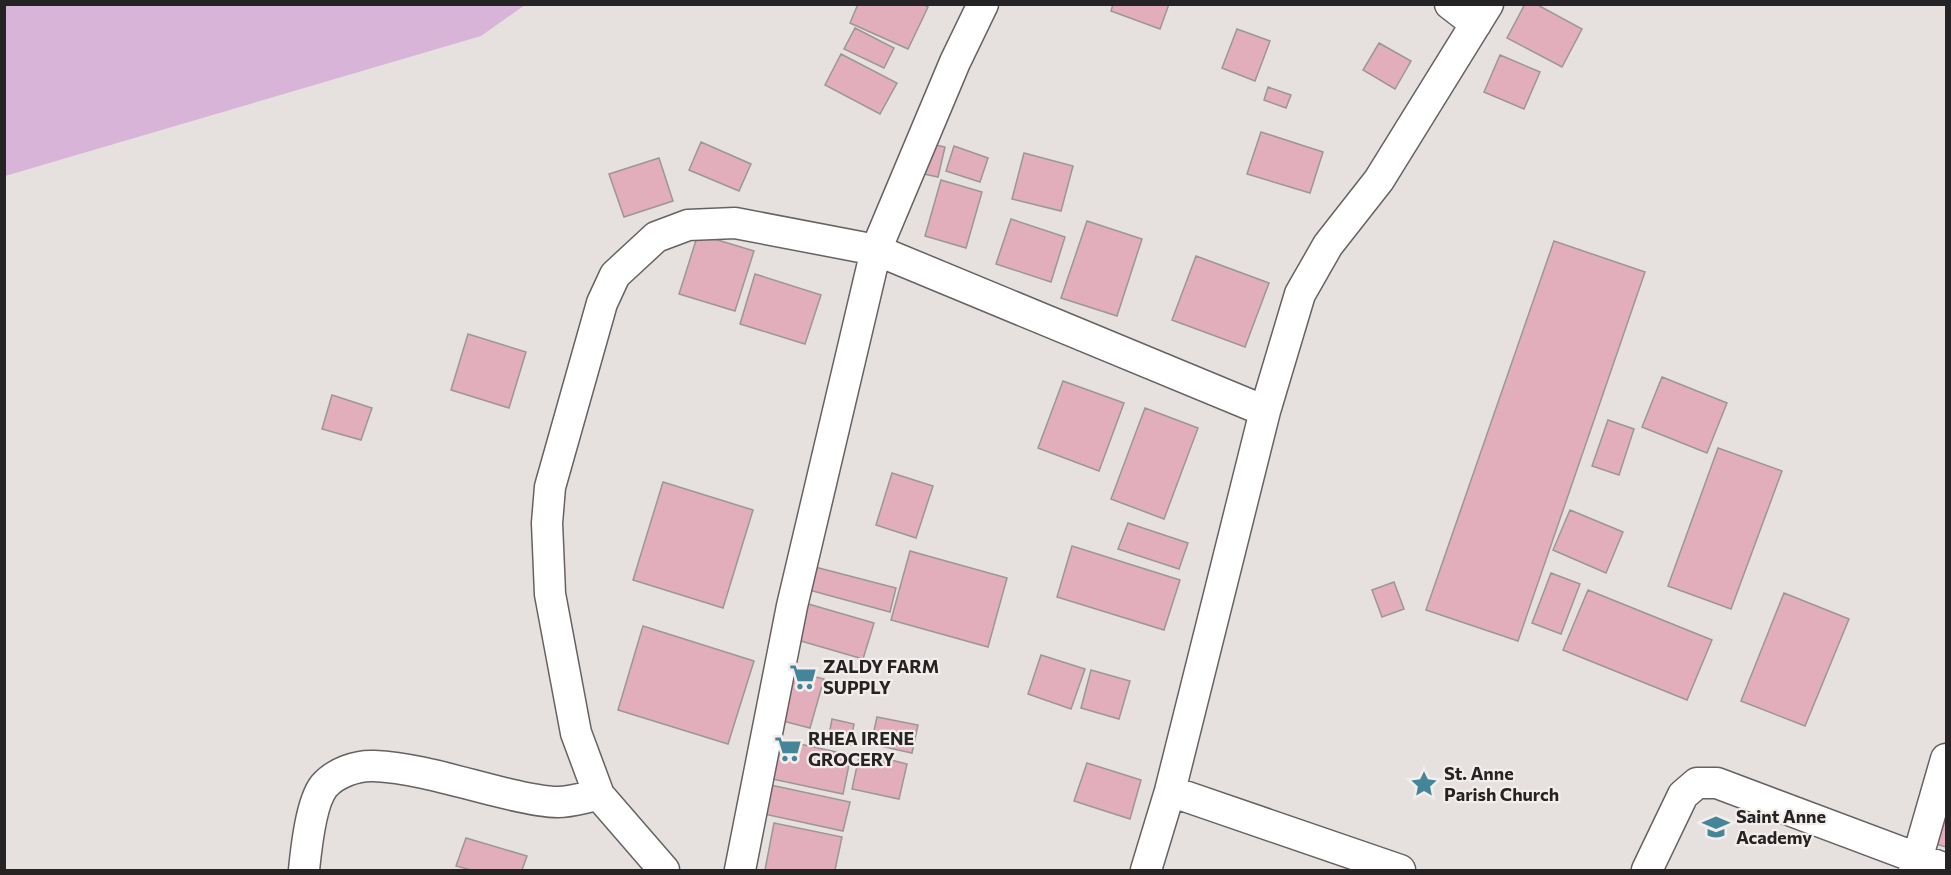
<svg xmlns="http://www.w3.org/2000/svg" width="1951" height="875" viewBox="0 0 1951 875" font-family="Commissioner,sans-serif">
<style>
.water{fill:#d8b4d8}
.building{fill:#e2aebc;stroke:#9b9698;stroke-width:1.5}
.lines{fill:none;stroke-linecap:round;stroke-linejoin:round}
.street-casing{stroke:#676261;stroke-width:33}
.street{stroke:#fff;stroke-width:30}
.labels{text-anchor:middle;stroke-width:4.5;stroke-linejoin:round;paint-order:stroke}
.poi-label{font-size:18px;font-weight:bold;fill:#252323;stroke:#f3eeec;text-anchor:start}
</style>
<rect width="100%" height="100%" fill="#e6e1df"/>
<path class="water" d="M5,4H525V5L481,36L5,176Z"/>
<path class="building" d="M858,4H923L928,7L908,49L850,23Z
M1113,4H1169L1160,29L1111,11Z
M1525,4H1536L1582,29L1562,67L1507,38Z
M855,28L894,48L884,68L844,49Z
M1237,29L1270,41L1255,81L1222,68Z
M1379,43L1411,61L1395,89L1363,70Z
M841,54L897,83L880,114L825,85Z
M1500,55L1540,72L1524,109L1484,92Z
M1268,87L1291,95L1286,108L1264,100Z
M1261,132L1323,152L1310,193L1247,174Z
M701,142L751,164L739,191L689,170Z
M927,143L945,147L938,177L919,173Z
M954,146L988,158L980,182L946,171Z
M1024,153L1073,166L1061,211L1012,199Z
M659,158L673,201L624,217L609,174Z
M941,180L982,192L966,248L925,236Z
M1011,219L1065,237L1051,282L996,264Z
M1087,221L1142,239L1117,316L1061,298Z
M698,234L754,251L735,311L679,294Z
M1554,241L1645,272L1518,641L1426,610Z
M1196,256L1269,283L1245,347L1172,320Z
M755,274L821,295L805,344L740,324Z
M468,334L526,352L509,408L451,390Z
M1662,377L1727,403L1707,453L1642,427Z
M1063,381L1124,403L1099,471L1038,448Z
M332,395L372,408L361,440L322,429Z
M1145,408L1198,428L1164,519L1111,499Z
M1608,420L1634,429L1619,475L1592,466Z
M1718,448L1782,471L1731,609L1668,586Z
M892,473L933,486L916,538L876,525Z
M663,482L753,510L723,608L633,580Z
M1570,510L1623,532L1606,573L1553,550Z
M1128,523L1188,543L1179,569L1118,549Z
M1072,546L1180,580L1164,630L1057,597Z
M910,551L1007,578L988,647L891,620Z
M815,567L896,588L890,612L809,590Z
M1551,573L1580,584L1561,634L1532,623Z
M1394,582L1404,609L1382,617L1372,590Z
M1588,590L1712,640L1687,700L1563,650Z
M1784,593L1849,619L1805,726L1741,701Z
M805,603L874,623L863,659L794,639Z
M643,626L754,661L728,744L618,710Z
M1041,655L1085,669L1071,709L1028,694Z
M788,670L824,679L810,728L775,719Z
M1091,670L1130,681L1119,719L1081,708Z
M877,717L918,725L912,753L871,744Z
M832,719L854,724L850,745L828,741Z
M767,737L851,755L843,794L759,776Z
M860,752L907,764L899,799L852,789Z
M1087,763L1141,780L1130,819L1074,801Z
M766,784L850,802L843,831L760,813Z
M1946,814V847L1936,844Z
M774,823L842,837L835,870H765Z
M466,838L527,856L522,870H471L456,866Z"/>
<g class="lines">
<defs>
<path id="street" d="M1450,4L1476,24
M1170,791L1400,870
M599,795L576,733L550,594L547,523L550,487L602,303L615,275L656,237L688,225L735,223L876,250L1265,411
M304,870C306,850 311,802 324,786C335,773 357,765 374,766C417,768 462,783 504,793C521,797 541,802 558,802C572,802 586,797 599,795L664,870
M740,870L792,606L876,250L955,62L983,4
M1146,870L1170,791L1265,411L1300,294L1328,245L1379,180L1488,4
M1647,870L1683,795L1697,783H1717L1946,869
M1914,870L1946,759"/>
</defs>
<use href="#street" class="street-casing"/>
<use href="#street" class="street"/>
</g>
<defs>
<symbol id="supermarket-bare" viewBox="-9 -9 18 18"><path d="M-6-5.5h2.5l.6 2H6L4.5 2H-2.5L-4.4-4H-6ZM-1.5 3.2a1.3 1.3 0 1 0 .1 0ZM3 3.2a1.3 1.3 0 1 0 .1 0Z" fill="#458599" stroke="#f3eeec" stroke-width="2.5" paint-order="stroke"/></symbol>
<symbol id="sight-bare" viewBox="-9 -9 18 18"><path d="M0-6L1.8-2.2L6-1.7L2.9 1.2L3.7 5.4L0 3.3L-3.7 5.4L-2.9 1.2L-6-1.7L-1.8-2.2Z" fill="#458599" stroke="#f3eeec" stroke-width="2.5" paint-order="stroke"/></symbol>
<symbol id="school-bare" viewBox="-9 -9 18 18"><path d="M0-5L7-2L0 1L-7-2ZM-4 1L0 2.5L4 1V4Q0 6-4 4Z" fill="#458599" stroke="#f3eeec" stroke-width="2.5" paint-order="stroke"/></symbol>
</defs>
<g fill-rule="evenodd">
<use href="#supermarket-bare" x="784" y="658" width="38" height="38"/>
<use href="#supermarket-bare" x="769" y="730" width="38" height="38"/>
<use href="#sight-bare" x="1405" y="765" width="38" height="38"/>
<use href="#school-bare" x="1697" y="808" width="38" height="38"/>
</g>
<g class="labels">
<g class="poi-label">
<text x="823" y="673">ZALDY FARM<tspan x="823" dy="21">SUPPLY</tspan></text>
<text x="808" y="745">RHEA IRENE<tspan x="808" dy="21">GROCERY</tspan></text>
<text x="1444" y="780">St. Anne<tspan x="1444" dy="21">Parish Church</tspan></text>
<text x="1736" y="823">Saint Anne<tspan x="1736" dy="21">Academy</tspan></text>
</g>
</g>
<rect width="1951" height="875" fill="none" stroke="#252323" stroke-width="12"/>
</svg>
